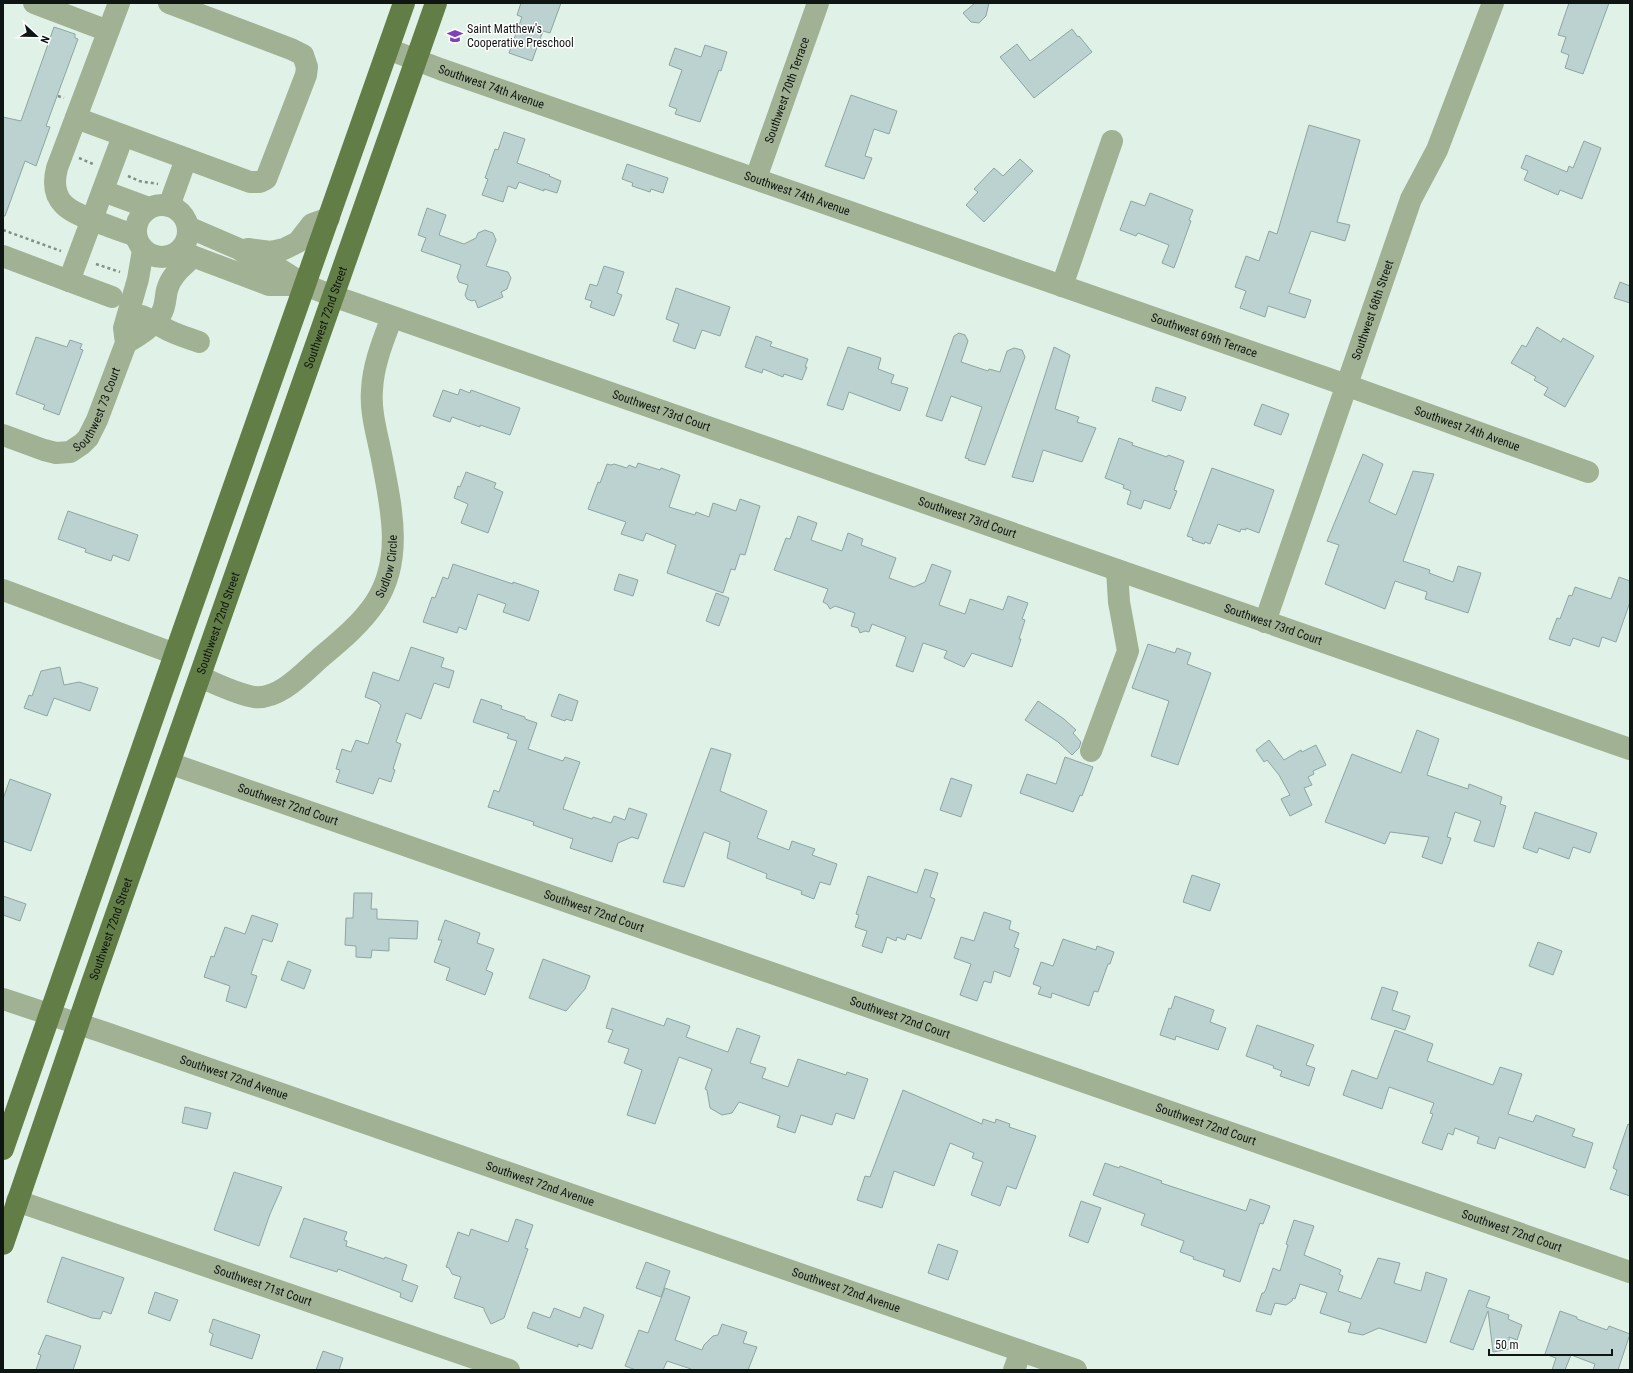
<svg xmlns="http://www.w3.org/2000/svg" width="1633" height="1373" viewBox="0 0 1633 1373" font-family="'Roboto Condensed',sans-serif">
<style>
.building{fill:#bcd2d0;stroke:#8fa5a2}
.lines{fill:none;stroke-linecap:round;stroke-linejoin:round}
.path{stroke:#839089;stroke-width:2.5;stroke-dasharray:3 3;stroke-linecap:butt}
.minor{stroke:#a1b193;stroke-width:22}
.major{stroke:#637d46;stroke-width:22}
.labels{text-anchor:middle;stroke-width:3;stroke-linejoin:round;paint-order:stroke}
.poi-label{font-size:12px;fill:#0f1512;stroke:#fff;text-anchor:start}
.street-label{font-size:12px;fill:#0f1512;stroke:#fff}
</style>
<rect width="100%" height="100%" fill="#e0f2e7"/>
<path class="building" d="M521,3H561L550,33L543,31L532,61L509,53L522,17L517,15Z
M975,3H989L986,16L979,23L971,22L963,13Z
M1569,3H1609L1583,74L1565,68L1569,55L1561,52L1566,37L1558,35Z
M54,27L75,34V38L78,39L46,126L50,127L36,166L25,161L5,216H3V117L21,121Z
M1072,29L1078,37L1079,36L1092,52L1034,98L1000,57L1017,44L1030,61Z
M705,45L727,52L721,71L719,70L700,122L675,114L677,109L669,106L682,70L669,65L675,48L701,57Z
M851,95L897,111L889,134L874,129L865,156L872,158L864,179L825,166Z
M1309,125L1360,140L1337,222L1350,225L1345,241L1311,231L1289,293L1311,300L1305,318L1268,306L1265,317L1240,308L1246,291L1235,287L1246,256L1259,261L1269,231L1277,234Z
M504,132L525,139L517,163L550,175L549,176L561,181L557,193L544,189V191L519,182L516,189L508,186L503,202L482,195L488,179L485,178L495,149L498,150Z
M1584,141L1601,148L1582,199L1560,190L1558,195L1524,180L1528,171L1521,168L1526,155L1567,172L1569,166L1573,168Z
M1020,159L1033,171L984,222L966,205L978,192L974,189L994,168L1003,176Z
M627,164L668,178L663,193L651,189L650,192L632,186L633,183L622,179Z
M1150,193L1193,210L1189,220L1191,221L1174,268L1162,263L1169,245L1138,233L1136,236L1120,230L1131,201L1145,206Z
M427,208L446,215L439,235L464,244L476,238L478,233L485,230L493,233L496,240L486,266L508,272L511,278L507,289L501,292L503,297L478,308L475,300L472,301L467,299L465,295L468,285L459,282L457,277L461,265L421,251L426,238L418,235Z
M604,266L624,272L617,293L622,295L614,316L590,307L592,301L585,299L590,284L597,286Z
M1620,282L1630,286V303L1614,298Z
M676,288L730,307L720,336L702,330L695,349L673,341L679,324L666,319Z
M1537,327L1561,342L1563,338L1594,356L1565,407L1544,395L1548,388L1534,380L1536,377L1511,363L1522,345L1526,347Z
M959,333L965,335L968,341L961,362L988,371L989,369L1000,372L1007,351L1014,348L1022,350L1025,357L985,465L968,460L969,459L965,458L982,407L951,396L942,421L926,416L954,336Z
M756,336L772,342L770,346L808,359L805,367H807L802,380L784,374L783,377L763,369L762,373L745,367Z
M36,337L67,347L70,340L82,344L80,349L83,350L59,415L43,409L45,405L16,394Z
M848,347L881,358L878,369L894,375L891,383L908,388L900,411L849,392L843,410L827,405Z
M1054,347L1070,355L1055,409L1079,417L1077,422L1096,428L1082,462L1043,450L1033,482L1012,477Z
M1156,387L1186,397L1181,411L1152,401Z
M460,389L470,393L471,390L520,408L510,435L480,425V427L452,417L450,422L433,416L443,390L458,395Z
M1262,404L1289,414L1281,435L1254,425Z
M1119,438L1133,443L1132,445L1167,457L1168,455L1184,461L1174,490L1177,491L1170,509L1144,500L1141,509L1127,504L1131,491L1123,488L1124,485L1105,478Z
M1363,454L1383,464L1369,502L1396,515L1413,471L1434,474L1403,561L1430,570L1429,573L1453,582L1458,566L1481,573L1468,613L1425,599L1427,592L1395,581L1385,609L1325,584L1339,545L1327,541Z
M638,463L660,470L661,468L680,475L669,507L695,515L696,512L709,517L713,503L736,511L740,499L760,506L745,555L740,554L735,570L731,569L723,593L667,573L676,545L646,533L643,541L621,534L626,522L588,509L598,482L600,483L607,464L611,465L614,464L627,468L629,465L636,468Z
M1212,468L1274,490L1259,533L1246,528V530L1241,529L1240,532L1218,524L1210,544L1205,542L1204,544L1192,540L1193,538L1187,536Z
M466,472L496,483L494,488L503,492L488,533L461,523L468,504L454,498L458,486L460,487Z
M68,511L138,535L129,561L113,555L111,561L85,552L86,549L58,539Z
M798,516L817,523L811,540L842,551L848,533L863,539L861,545L896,558L889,578L914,587L925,582L932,564L951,571L939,605L965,614L970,599L1003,610L1008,596L1028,603L1022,619L1025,620L1019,639H1021L1012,667L972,653L964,667L944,658L947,651L923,643L913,672L896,666L906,637L872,624L869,632L865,631L860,633L858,628L851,626L855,613L835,606L830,609L827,604L823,602L828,589L774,570L786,538L790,539Z
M453,564L513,584V582L539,591L529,621L503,612L506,604L478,594L466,630L459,627L457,633L423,622L432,597L435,598L443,577L448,579Z
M619,574L638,580L633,596L614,590Z
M1619,577L1630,581V602L1616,642L1602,637L1599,647L1573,638L1570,646L1549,639L1557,618L1560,619L1569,595L1572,596L1575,587L1611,599Z
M716,593L729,598L719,626L706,621Z
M1148,644L1175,653L1177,648L1191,653L1187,664L1211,673L1178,765L1151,756L1169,701L1132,688Z
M411,647L444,658L441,667L454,671L449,688L434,683L421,719L406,713L396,742L401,744L393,769L395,770L391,782L379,778L373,794L336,782L340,770L336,769L342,749L351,752L356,740L368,744L381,705L378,703V702L365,697L373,672L399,681Z
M60,667L64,685L79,682L98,688L90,711L54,698L47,716L24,708L29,695L32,696L41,671Z
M559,694L578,701L572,721L566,719L565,721L551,716Z
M481,699L502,706L501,709L525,717V719L537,723L528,749L563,761L565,757L580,762L563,809L592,819L593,817L611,823L614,816L625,820L629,808L647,814L638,839L632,837L618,843L612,862L570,848L573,839L533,825L534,822L488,807L494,790L499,792L517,741L507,738L509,734L473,722Z
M1038,701L1064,719L1076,730L1073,733L1081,742L1079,748L1072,755L1058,742L1025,720Z
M1417,730L1439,739L1427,775L1468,789L1469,784L1502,797L1500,804L1506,806L1494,847L1474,841L1481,821L1455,812L1447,837L1451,838L1442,864L1422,857L1429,837L1390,832L1385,844L1325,822L1352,754L1401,773Z
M1269,740L1284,760L1301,750L1302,752L1316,745L1326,765L1313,771L1314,774L1308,777L1312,785L1304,788L1312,805L1290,816L1281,799L1290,795L1279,775L1267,760L1264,762L1256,750Z
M711,748L731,754L720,791L767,811L757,838L789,850L792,841L815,849L812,855L837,864L830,885L820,882L814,899L801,894L802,891L766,878L767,874L727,858L730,842L704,832L684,887L663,882Z
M1065,757L1093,767L1082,796L1080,795L1073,812L1020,793L1027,774L1056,784Z
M951,778L972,785L961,817L940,810Z
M10,779L51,794L31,851L3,841V799Z
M1535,812L1597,833L1590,853L1573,847L1569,859L1539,848L1537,853L1523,848Z
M925,869L938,873L930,897L935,899L921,939L907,934L905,940L897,937L896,941L887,937L882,953L862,946L867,931L855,927L859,915L856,914L868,876L917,893Z
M1192,875L1220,884L1210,911L1183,902Z
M354,893H372L371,909H377V919L418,921L417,939L389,938V951L372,950L371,958L356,957V946L345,945L346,918H353Z
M3,896L26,904L20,921L3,915Z
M984,912L1011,921L1009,929L1019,933L1014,947L1019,949L1010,977L994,971L991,983L984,981L977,1001L960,995L971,964L954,958L961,937L974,941Z
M252,915L278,924L272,942L263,939L251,974L257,976L246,1008L226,1001L230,986L204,977L211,956L214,957L225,927L245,934Z
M445,920L480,933L477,943L494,949L486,970L493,973L485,995L446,980L450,968L434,962L442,940H438Z
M1063,939L1096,950L1097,946L1114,952L1110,964H1108L1098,992L1094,991L1089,1006L1052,993L1051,998L1038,994L1041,987L1033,984L1041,962L1053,966Z
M1538,942L1562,951L1553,975L1529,966Z
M543,959L590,976L585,989L566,1011L529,998Z
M288,961L311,970L304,989L281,980Z
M1382,987L1398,992L1392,1010L1410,1016L1405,1030L1371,1019Z
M1175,996L1214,1010L1210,1022L1226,1028L1218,1050L1176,1036L1175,1040L1160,1035L1169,1008L1171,1009Z
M612,1008L664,1026L667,1018L690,1026L686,1037L728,1052L737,1028L760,1036L750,1063L766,1068L762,1078L788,1087L798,1059L846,1075L847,1072L868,1079L854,1119L836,1113L832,1125L801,1115L795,1133L777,1127L780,1116L739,1102L732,1113L722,1115L710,1108L707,1090L705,1089L712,1069L679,1057L655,1124L627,1115L642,1070L624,1063L629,1049L608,1042L613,1030L606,1028Z
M1257,1025L1314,1045L1306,1065L1315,1068L1309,1086L1280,1076L1282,1071L1273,1068L1274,1066L1246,1056Z
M1395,1030L1433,1044L1427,1061L1493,1085L1500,1067L1522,1074L1508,1114L1533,1122L1536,1115L1575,1129L1572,1136L1593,1143L1585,1168L1499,1137L1495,1149L1477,1143L1479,1137L1455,1128L1453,1135L1448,1133L1442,1150L1422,1143L1433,1114L1430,1113L1434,1103L1389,1087L1382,1109L1343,1095L1352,1070L1377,1079Z
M903,1090L982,1124L983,1119L995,1123L996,1119L1010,1124L1009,1127L1036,1136L1016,1189L1007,1186L1000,1206L971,1195L983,1162L972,1158L974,1153L950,1143L934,1186L894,1171L882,1208L857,1200L865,1176L870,1177Z
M185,1107L211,1113L207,1129L182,1123Z
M1628,1124L1630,1125V1196L1610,1189L1617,1170L1613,1168Z
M1105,1163L1119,1168L1120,1166L1162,1181L1161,1183L1246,1211L1250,1199L1270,1206L1263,1224L1260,1223L1240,1282L1223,1276L1225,1270L1193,1259L1194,1257L1180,1252L1184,1241L1141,1225L1145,1214L1093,1195Z
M234,1172L282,1187L270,1214L259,1246L214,1230Z
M1081,1201L1101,1208L1088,1243L1069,1236Z
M304,1218L347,1232L344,1240L347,1241L346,1246L384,1259L385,1257L407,1265L402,1280L418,1286L412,1302L400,1297L401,1293L338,1269L337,1272L290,1257Z
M516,1219L533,1225L525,1248L528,1249L504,1318L491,1324L484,1310V1308L454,1298L461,1277L452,1274L449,1268L446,1267L458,1232L469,1236L471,1229L508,1242Z
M1294,1220L1314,1226L1304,1255L1341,1270L1339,1274L1343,1276L1338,1291L1361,1299L1378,1258L1400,1263L1394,1283L1421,1291L1426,1272L1447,1279L1426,1343L1379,1328L1363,1335L1348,1332L1351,1323L1320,1313L1327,1293L1300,1284L1295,1299L1293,1298L1292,1301L1286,1305L1275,1303L1271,1315L1256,1311L1262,1293H1264L1266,1289L1273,1268L1280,1271L1288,1245L1286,1244Z
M938,1244L958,1251L948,1280L928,1273Z
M62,1257L124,1278L111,1314L103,1311L100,1319L92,1318L47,1302Z
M646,1262L670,1271L661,1297L636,1288Z
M665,1288L690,1297L675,1340L702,1350L704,1345L713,1336L718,1335L722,1324L747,1332L743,1343L757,1347L748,1370H694L667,1361L663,1370H636L625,1366L639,1330L648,1333Z
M1469,1290L1490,1297L1486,1307L1509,1315L1508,1319L1522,1325L1517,1340L1509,1337L1510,1349L1493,1352L1488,1311L1473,1350L1450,1342Z
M155,1292L178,1300L170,1321L148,1313Z
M584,1307L604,1315L592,1349L578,1344V1347L527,1328L533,1312L550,1318L554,1308L580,1318Z
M1560,1311L1577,1317V1319L1607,1330L1609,1326L1630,1334L1618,1370H1593L1595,1364L1571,1355L1565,1370H1552L1556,1358L1545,1354Z
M213,1319L260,1335L252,1359L210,1345L213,1334L209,1332Z
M46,1335L81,1346L73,1370H36L41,1355L38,1354Z
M323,1351L343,1358L339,1370H316Z"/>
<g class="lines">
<path class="path" d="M58,96L64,98
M79,158L93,164
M128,176L139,181L158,184
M3,230L61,251
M96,264L120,272"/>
<g class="minor">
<path d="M34,3L108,31"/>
<path d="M119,3L57,168C48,203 70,212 98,222C110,227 123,231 136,236"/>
<path id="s1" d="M388,49L440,69L1329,379L1588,472"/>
<path d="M76,118L250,182H260L266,179L306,75L307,67L303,55L291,49L169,3"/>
<path id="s2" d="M756,178L818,3"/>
<path d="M103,191L149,208"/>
<circle cx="162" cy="231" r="26"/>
<path d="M169,206L186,159"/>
<path id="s3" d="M188,227L239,249L249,256L278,268L305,285L333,296L1630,749"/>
<path d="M248,249L271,252L284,249L298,242L312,224L329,218"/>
<path d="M179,251L269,285H305"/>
<path d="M3,256L69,281L123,136"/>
<path d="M69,281L112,297"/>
<path d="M1062,286L1112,141"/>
<path d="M142,316C150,319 156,323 164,328C174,334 188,338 199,342"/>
<path d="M126,343C139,335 153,327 161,314C166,306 165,298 167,290C171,275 182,267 193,257"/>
<path id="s4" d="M3,435L44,450L56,453L70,452L82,444L88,438L97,420L126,343L124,328L138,279L143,250"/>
<path d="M3,590L175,654"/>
<path id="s5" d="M1265,622L1411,199L1437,150L1493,3"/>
<path id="s6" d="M200,677C217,684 236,694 254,697C279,700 302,674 320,658C339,642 361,624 375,603C404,560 391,506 382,459C378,437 370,413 372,390C373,365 383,341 392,317"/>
<path d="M1091,751L1128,651L1119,602L1117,570"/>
<path id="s7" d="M169,763L1630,1272"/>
<path id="s8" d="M3,999L103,1032L1076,1370"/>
<path id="s9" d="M17,1201L509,1370"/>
<path d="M1014,1370L1021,1351"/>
</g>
<g class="major">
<path d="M3,1149L175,654L404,3"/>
<path id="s10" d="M3,1244L92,983L436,3"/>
</g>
</g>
<defs>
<symbol id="school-bare" viewBox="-9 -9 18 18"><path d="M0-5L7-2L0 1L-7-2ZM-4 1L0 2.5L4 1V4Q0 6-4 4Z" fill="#8142b8" stroke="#fff" stroke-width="2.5" paint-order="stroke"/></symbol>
</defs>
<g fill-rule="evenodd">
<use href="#school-bare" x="444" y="25" width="22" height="22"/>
</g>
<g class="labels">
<g class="poi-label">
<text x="467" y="33">Saint Matthew's<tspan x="467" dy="14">Cooperative Preschool</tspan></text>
</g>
<g class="street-label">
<text dy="4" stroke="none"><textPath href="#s1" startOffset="110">Southwest 74th Avenue</textPath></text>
<text dy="4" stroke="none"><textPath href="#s2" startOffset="93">Southwest 70th Terrace</textPath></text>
<text dy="4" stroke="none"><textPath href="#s1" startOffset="434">Southwest 74th Avenue</textPath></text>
<text dy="4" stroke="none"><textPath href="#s5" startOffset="330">Southwest 68th Street</textPath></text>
<text dy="4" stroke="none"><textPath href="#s10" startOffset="981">Southwest 72nd Street</textPath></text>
<text dy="4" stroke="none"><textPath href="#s1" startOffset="865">Southwest 69th Terrace</textPath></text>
<text dy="4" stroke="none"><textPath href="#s4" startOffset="122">Southwest 73 Court</textPath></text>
<text dy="4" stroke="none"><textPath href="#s3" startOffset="509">Southwest 73rd Court</textPath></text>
<text dy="4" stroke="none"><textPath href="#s1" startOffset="1144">Southwest 74th Avenue</textPath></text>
<text dy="4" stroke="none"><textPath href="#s3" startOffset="833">Southwest 73rd Court</textPath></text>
<text dy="4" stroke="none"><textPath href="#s6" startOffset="254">Sudlow Circle</textPath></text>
<text dy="4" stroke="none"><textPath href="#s10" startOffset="657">Southwest 72nd Street</textPath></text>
<text dy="4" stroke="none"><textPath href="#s3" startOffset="1157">Southwest 73rd Court</textPath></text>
<text dy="4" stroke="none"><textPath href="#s7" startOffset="126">Southwest 72nd Court</textPath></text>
<text dy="4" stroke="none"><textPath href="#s7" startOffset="450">Southwest 72nd Court</textPath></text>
<text dy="4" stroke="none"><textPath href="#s10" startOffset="333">Southwest 72nd Street</textPath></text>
<text dy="4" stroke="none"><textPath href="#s7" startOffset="774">Southwest 72nd Court</textPath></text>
<text dy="4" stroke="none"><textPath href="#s8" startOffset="244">Southwest 72nd Avenue</textPath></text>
<text dy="4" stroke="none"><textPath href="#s7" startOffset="1098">Southwest 72nd Court</textPath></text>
<text dy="4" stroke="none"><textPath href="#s8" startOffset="568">Southwest 72nd Avenue</textPath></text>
<text dy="4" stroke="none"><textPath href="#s7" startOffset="1422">Southwest 72nd Court</textPath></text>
<text dy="4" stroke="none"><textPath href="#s9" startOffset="260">Southwest 71st Court</textPath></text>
<text dy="4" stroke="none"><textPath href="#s8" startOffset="892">Southwest 72nd Avenue</textPath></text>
</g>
</g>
<rect width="1633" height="1373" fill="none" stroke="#0f1512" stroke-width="8"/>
<g transform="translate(36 36) rotate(112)" stroke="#ffffff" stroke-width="3" paint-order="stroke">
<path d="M0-3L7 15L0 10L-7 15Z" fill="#0f1512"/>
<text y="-6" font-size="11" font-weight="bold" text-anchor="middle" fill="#0f1512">N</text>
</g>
<path d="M1489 1349v6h123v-6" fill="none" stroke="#0f1512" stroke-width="2"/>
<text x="1495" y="1349" font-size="12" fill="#0f1512" stroke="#ffffff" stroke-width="3" paint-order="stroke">50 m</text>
</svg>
